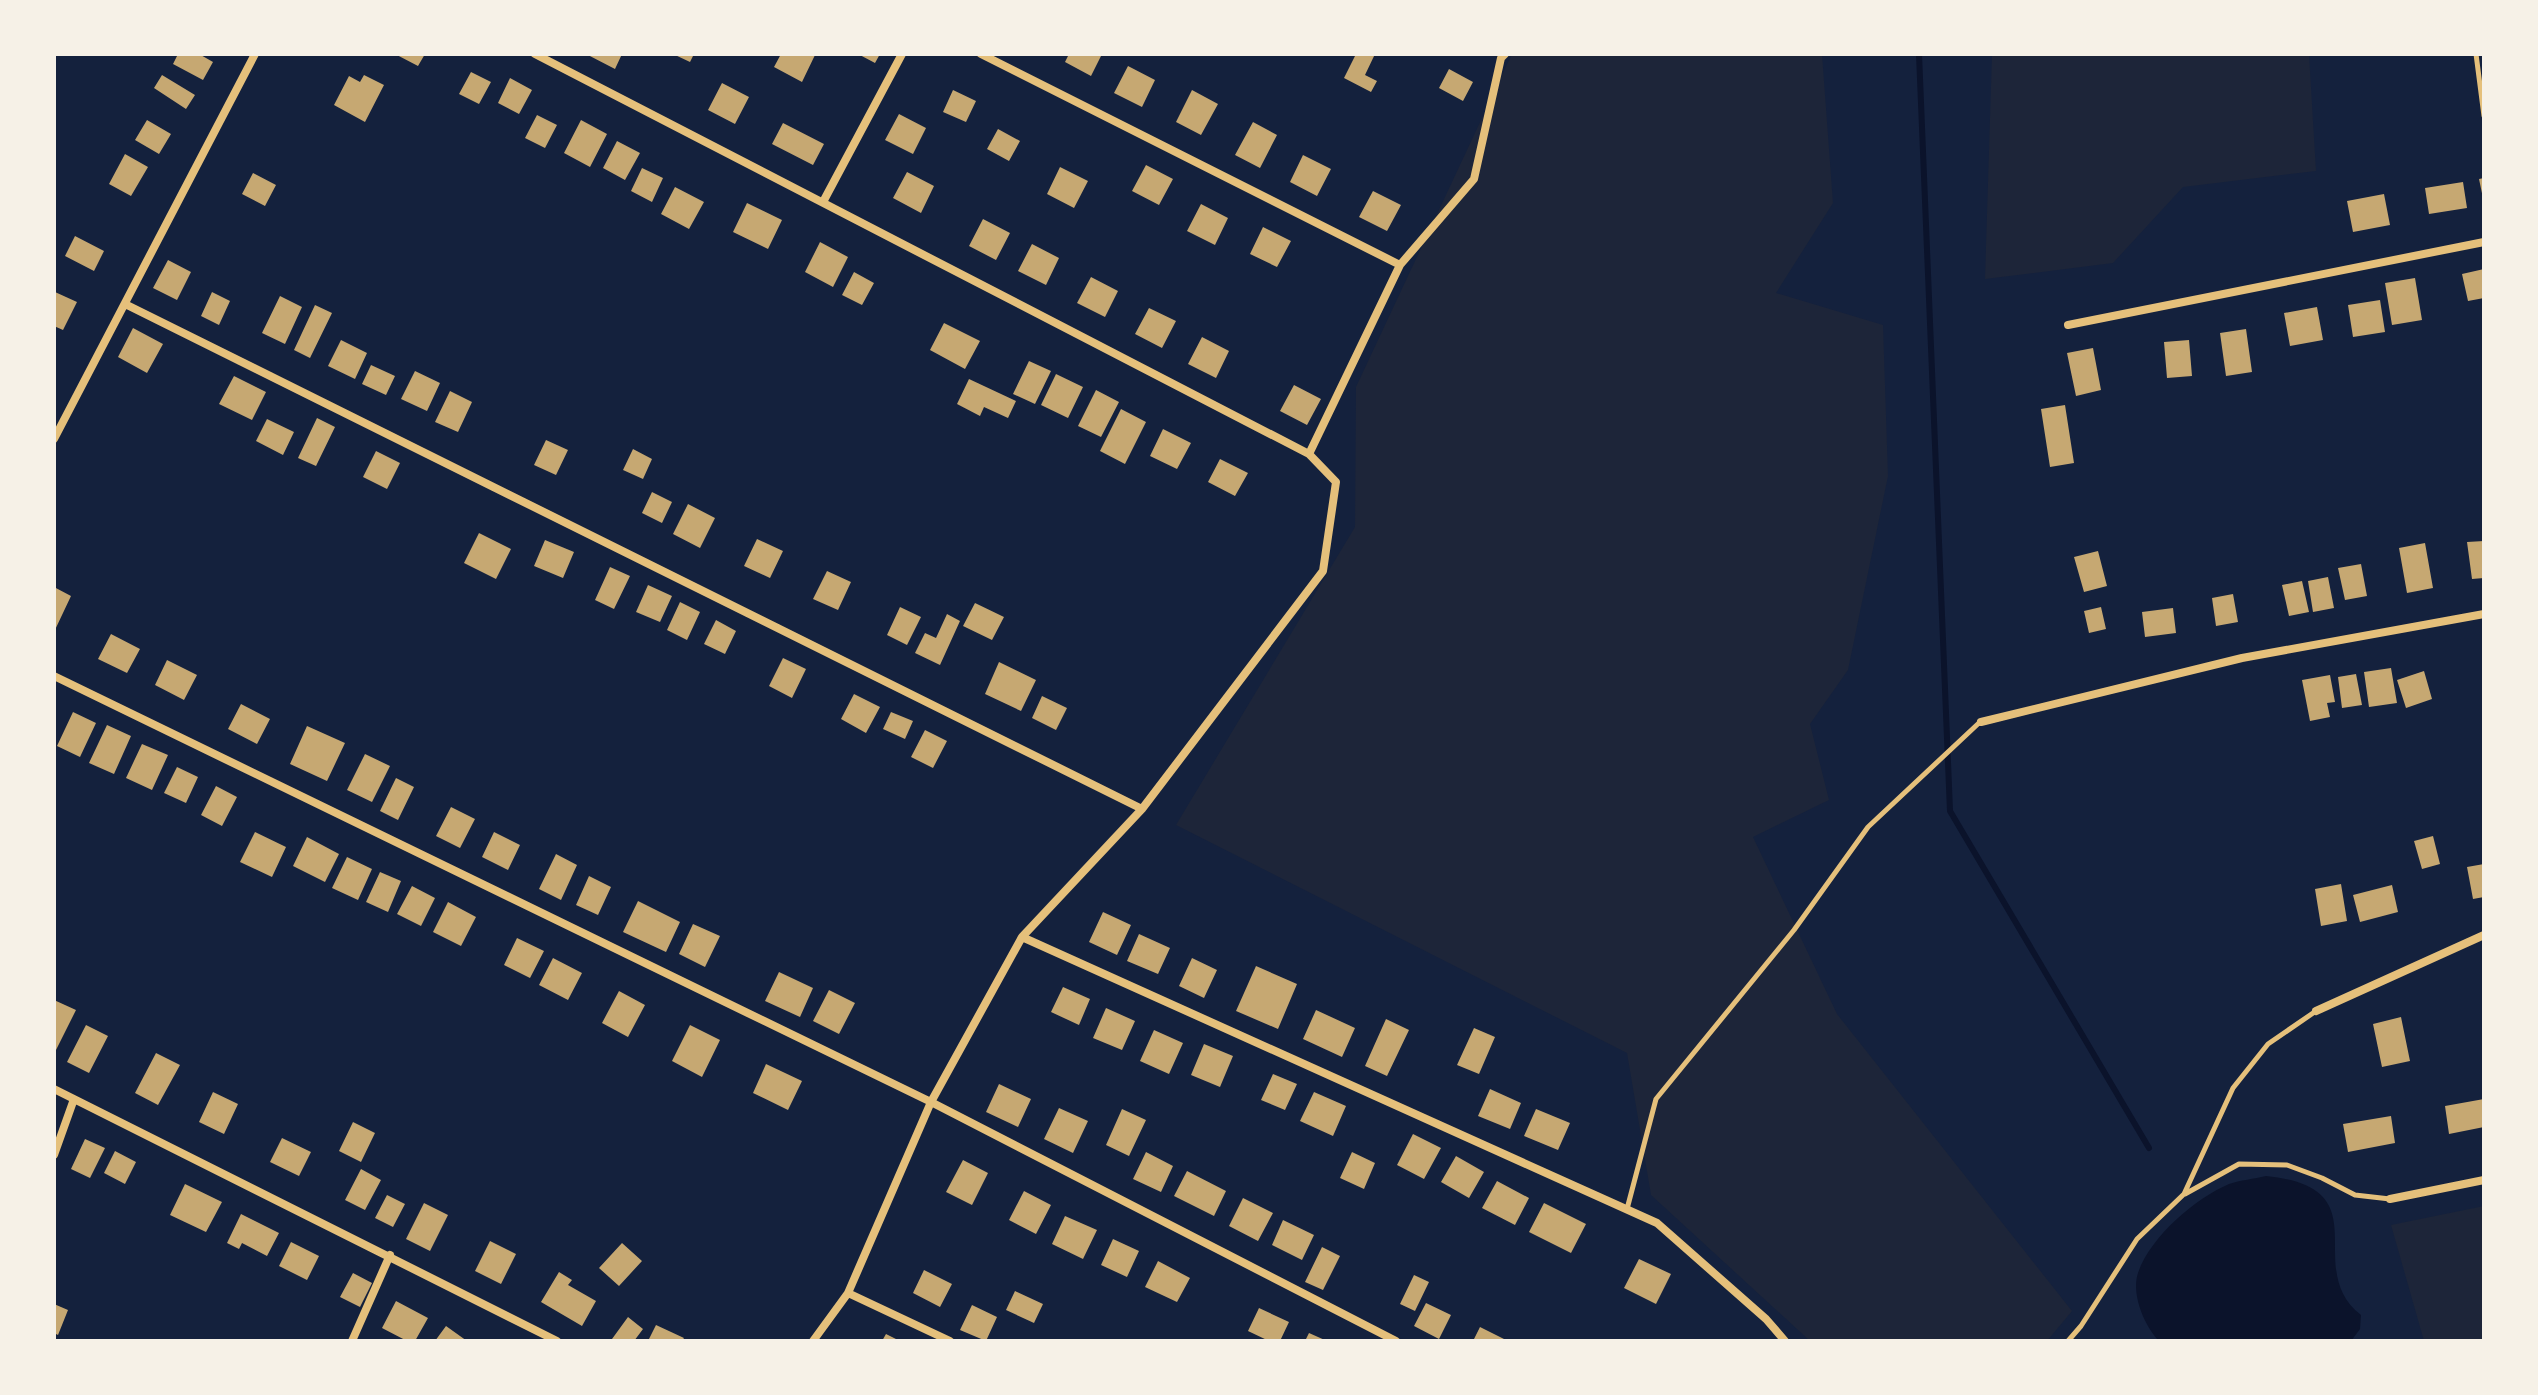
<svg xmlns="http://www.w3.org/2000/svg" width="2538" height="1395" viewBox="0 0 2538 1395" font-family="'Alegreya Sans',sans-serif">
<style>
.green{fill:#1d2539}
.water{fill:#0b132b}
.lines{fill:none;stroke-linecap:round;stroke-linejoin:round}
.stream{stroke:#0b132b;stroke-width:6}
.building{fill:#c6a872}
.service{stroke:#e5c07b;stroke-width:5}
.minor{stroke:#e5c07b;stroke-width:8}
</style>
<rect width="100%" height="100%" fill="#14213d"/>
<path class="green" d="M1512,54h310l11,149 -57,90 107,32 5,151 -40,194 -38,54 19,76 -76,37 84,177 235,297 -25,30h-237l-159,-146 -24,-142 -451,-228 179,-298 1,-140z
M1992,54h317l7,117 -133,16 -70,76 -128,16z
M2484,1206v135h-60l-33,-116z"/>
<path class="water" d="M2266,1176c118,12 34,92 95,139l-1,14 -9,12h-192c-15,-16 -28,-47 -21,-68 12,-36 58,-75 91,-89 11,-4 25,-5 37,-8z"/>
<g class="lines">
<path class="stream" d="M1919,54l31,757 199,337"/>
</g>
<path class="building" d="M178,54h21l14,8 -10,18 -30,-16z
M395,54h30l-7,12z
M586,54h36l-7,15z
M673,54h21l-4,8z
M781,54l34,1 -13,27 -28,-15z
M858,54h22l-5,9z
M1069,54h33l-11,22 -26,-14z
M1356,54h19l-10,21 12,6 -6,11 -27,-14z
M1128,66l27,14 -13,27 -28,-14z
M1449,69l24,13 -10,19 -24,-13z
M471,72l20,10 -12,22 -20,-10z
M162,75l33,20 -9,14 -32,-21z
M364,75l20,10 -19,37 -31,-17 15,-29 11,6z
M510,78l22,12 -13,24 -21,-11z
M722,83l27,14 -14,27 -27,-14z
M953,90l23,11 -10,21 -23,-10z
M1192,90l26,14 -17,31 -25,-13z
M899,114l27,14 -13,26 -28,-14z
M537,115l20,10 -12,23 -20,-10z
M147,120l24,14 -12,20 -24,-14z
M581,120l26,14 -17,33 -26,-14z
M1253,122l24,13 -17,33 -25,-13z
M783,123l41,21 -11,21 -41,-21z
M998,129l22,12 -11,20 -22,-12z
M617,141l23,12 -15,27 -22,-12z
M125,154l23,13 -17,29 -22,-12z
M1303,155l28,14 -14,27 -27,-14z
M1146,165l27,14 -14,26 -27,-14z
M1060,167l28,14 -14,27 -27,-14z
M642,168l21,10 -11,24 -21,-11z
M907,172l27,14 -13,27 -28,-15z
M253,173l23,12 -11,21 -23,-12z
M2484,178v20h-1l-4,-19z
M2463,182l4,26 -38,6 -4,-26z
M675,187l29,15 -15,27 -28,-15z
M1373,191l28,14 -14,26 -28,-14z
M2384,194l6,31 -37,7 -6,-31z
M747,203l35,17 -14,29 -35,-17z
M1201,204l27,14 -13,27 -28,-14z
M983,219l27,14 -14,27 -27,-14z
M1263,227l28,14 -14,26 -27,-13z
M75,236l29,15 -10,20 -29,-15z
M820,242l28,15 -15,30 -28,-15z
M1032,244l27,14 -13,27 -28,-14z
M168,260l23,12 -14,28 -24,-12z
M2484,269v29l-16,3 -6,-27z
M854,272l20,11 -12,22 -20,-10z
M1091,277l27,14 -13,26 -28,-14z
M2415,278l7,42 -30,5 -7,-42z
M55,292l22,10 -14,28 -9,-4z
M212,292l18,9 -11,24 -18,-9z
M280,296l22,11 -17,37 -23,-11z
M2380,300l5,32 -32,5 -5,-32z
M315,305l17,8 -22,45 -16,-8z
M2317,307l6,33 -33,6 -6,-33z
M1149,308l27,13 -14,27 -27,-14z
M944,323l36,18 -15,28 -35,-19z
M133,328l30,16 -16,29 -29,-16z
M2246,329l6,43 -26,4 -6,-43z
M1202,337l27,14 -13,27 -28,-14z
M341,340l26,13 -12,26 -27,-13z
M2189,340l3,36 -25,2 -3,-36z
M2093,348l8,42 -25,6 -9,-43z
M1029,361l22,10 -16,33 -22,-10z
M371,365l24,11 -9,19 -24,-11z
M415,371l25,12 -13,28 -26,-12z
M1056,374l27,13 -15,31 -27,-13z
M234,376l32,16 -14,28 -33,-16z
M969,379l47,22 -8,17 -24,-11 -4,9 -23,-12z
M1294,385l27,14 -14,26 -27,-14z
M1096,390l23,12 -18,35 -23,-11z
M450,391l22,11 -14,30 -23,-10z
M2065,405l9,58 -24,4 -9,-58z
M1121,409l25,13 -21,42 -25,-13z
M317,418l18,9 -19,39 -18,-8z
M267,419l27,13 -11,23 -27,-14z
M1163,429l28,14 -14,26 -27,-13z
M546,440l22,10 -12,25 -22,-10z
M633,449l19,10 -9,20 -20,-9z
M376,451l24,12 -13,26 -24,-12z
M1220,459l28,14 -13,23 -27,-14z
M652,492l20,10 -10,21 -20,-10z
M688,504l27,14 -15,30 -27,-14z
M479,533l32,16 -15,30 -32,-16z
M757,539l26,12 -13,27 -26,-12z
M545,540l29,12 -11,26 -29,-12z
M2484,541v37l-12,1 -5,-37z
M2425,543l8,45 -26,5 -8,-45z
M2098,551l9,35 -23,6 -10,-35z
M2361,564l6,32 -22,4 -7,-32z
M610,567l20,9 -16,33 -19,-9z
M827,571l24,11 -13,28 -25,-11z
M2328,577l6,31 -21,4 -5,-31z
M2302,581l7,31 -20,4 -7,-31z
M648,585l24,11 -12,26 -24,-10z
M54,587l17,9 -17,36z
M2233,594l5,28 -22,4 -4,-28z
M680,602l20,10 -13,28 -20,-10z
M975,603l29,14 -12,23 -29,-14z
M900,607l21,10 -14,28 -20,-10z
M2101,607l5,22 -17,4 -5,-22z
M2173,608l3,25 -31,4 -3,-25z
M947,614l13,7 -20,44 -25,-12 10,-20 11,5z
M716,620l20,11 -11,23 -21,-10z
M111,634l29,15 -13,24 -29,-14z
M783,658l23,11 -14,29 -23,-12z
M167,660l30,15 -13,25 -29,-15z
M999,662l37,18 -15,31 -36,-17z
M2391,668l6,35 -28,4 -5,-35z
M2424,671l8,28 -26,9 -9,-28z
M2356,674l6,31 -20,3 -4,-31z
M2330,675l5,27 -8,1 3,14 -20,4 -8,-41z
M854,694l26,13 -14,26 -25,-14z
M1042,696l25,12 -11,22 -24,-12z
M241,704l29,15 -13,25 -29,-15z
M73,712l23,11 -16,34 -23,-11z
M891,712l22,9 -8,18 -22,-10z
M107,725l24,11 -17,38 -25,-11z
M307,726l38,17 -18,38 -37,-17z
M925,730l22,11 -14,27 -22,-11z
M142,744l26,11 -16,35 -26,-12z
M365,754l25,12 -18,36 -25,-12z
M177,767l21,10 -12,26 -22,-10z
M396,778l18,9 -16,33 -18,-9z
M216,786l21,11 -15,29 -21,-11z
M451,807l24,12 -15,29 -24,-12z
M255,832l31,15 -14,30 -32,-15z
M494,832l26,13 -12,25 -26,-13z
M2433,836l7,28 -18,5 -8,-28z
M307,837l32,17 -14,28 -32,-16z
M556,854l21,11 -16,35 -22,-11z
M347,857l25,12 -14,31 -26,-12z
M2484,864v33l-11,2 -6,-32z
M380,872l21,9 -13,31 -22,-10z
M589,876l22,11 -13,28 -22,-10z
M2341,884l6,37 -26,5 -6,-37z
M2392,885l6,27 -38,10 -7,-27z
M412,886l23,12 -14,28 -24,-12z
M638,901l42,21 -14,30 -43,-20z
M448,902l28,15 -15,29 -28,-14z
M1103,912l28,13 -14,30 -28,-13z
M693,924l27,12 -15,31 -26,-13z
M1139,934l31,14 -12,26 -31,-13z
M517,938l27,13 -14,27 -26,-13z
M553,958l29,15 -14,27 -29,-15z
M1192,958l25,12 -13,28 -25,-12z
M1256,966l41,18 -19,45 -42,-18z
M779,972l34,16 -13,29 -35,-16z
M1063,987l27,12 -11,26 -28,-13z
M829,990l26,13 -16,31 -26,-13z
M619,991l26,14 -17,32 -26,-14z
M54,1000l22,10 -22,44z
M1106,1008l29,13 -13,29 -29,-12z
M1316,1010l39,18 -13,29 -39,-18z
M2401,1017l9,44 -28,6 -9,-43z
M1386,1019l23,11 -22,46 -22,-10z
M86,1025l22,11 -19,37 -22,-11z
M690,1025l30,15 -18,37 -30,-16z
M1474,1028l21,9 -16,37 -22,-9z
M1154,1030l29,13 -14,31 -29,-13z
M1204,1044l29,12 -13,31 -29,-12z
M156,1053l24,12 -22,40 -23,-12z
M766,1064l36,17 -14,29 -35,-17z
M1273,1074l24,10 -12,26 -24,-10z
M999,1084l32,15 -13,28 -32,-15z
M1490,1089l31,14 -11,26 -32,-13z
M213,1092l25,12 -14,30 -25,-12z
M1314,1092l32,14 -13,30 -33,-15z
M2484,1099v28l-35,7 -4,-28z
M1059,1108l29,13 -15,32 -29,-14z
M1122,1109l24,11 -17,36 -23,-11z
M1536,1109l34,14 -12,27 -34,-14z
M2391,1116l4,27 -47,9 -5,-28z
M353,1122l22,11 -14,29 -22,-11z
M1413,1134l28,14 -17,31 -27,-14z
M282,1138l29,14 -12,24 -29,-14z
M85,1139l20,9 -15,30 -19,-9z
M115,1151l21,11 -11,22 -21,-11z
M1146,1152l27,14 -12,26 -28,-13z
M1352,1152l23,11 -11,26 -24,-11z
M1456,1156l28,16 -15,26 -28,-16z
M963,1160l25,13 -16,32 -26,-13z
M361,1169l20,11 -16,30 -20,-10z
M1187,1171l39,20 -12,25 -40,-20z
M1497,1181l32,17 -14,27 -33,-17z
M185,1184l37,18 -16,30 -36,-17z
M1024,1191l27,14 -15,29 -27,-14z
M387,1195l18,9 -12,23 -18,-9z
M1243,1198l30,15 -15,28 -29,-15z
M424,1203l24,12 -18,36 -24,-12z
M1544,1203l42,21 -15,29 -42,-21z
M241,1214l38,19 -12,23 -25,-13 -3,6 -12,-6z
M1065,1216l32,14 -14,29 -31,-15z
M1283,1220l31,15 -12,25 -30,-15z
M1113,1239l26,12 -12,26 -26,-12z
M490,1241l26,13 -15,30 -26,-13z
M291,1242l28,14 -12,24 -28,-14z
M622,1243l20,18 -23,25 -20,-18z
M1322,1247l18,9 -17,34 -18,-8z
M1639,1259l32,15 -15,30 -32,-16z
M1158,1261l32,17 -13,24 -32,-15z
M924,1270l28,14 -12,23 -27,-14z
M559,1272l13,8 -4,5 28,16 -14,25 -41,-24z
M353,1273l19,10 -12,24 -20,-10z
M1414,1275l15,7 -14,29 -15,-7z
M1015,1291l28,13 -9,19 -28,-13z
M396,1301l32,17 -13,23h-8l-25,-13z
M1426,1303l25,12 -12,24 -25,-13z
M54,1304l14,6 -10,25 -4,-2z
M972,1305l25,12 -11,24 -26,-11z
M1259,1308l30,14 -9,19h-11l-21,-10z
M628,1317l15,12 -9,12h-20l-2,-2z
M656,1325l28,13 -2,3h-34z
M446,1326l21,15h-32z
M1480,1327l28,14h-35z
M1309,1333l18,8h-22z
M886,1334l14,7h-18z"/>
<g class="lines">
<path class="service" d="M2476,54l8,62
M2185,1194l54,-30 48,1 35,13 33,17 35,4
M1627,1209l29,-110 138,-169 74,-103 112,-105
M2068,1341l13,-15 56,-87 47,-45 49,-106 35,-44 48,-33"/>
<path class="minor" d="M535,54l774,400
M981,54l419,211
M823,202l79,-148
M125,304l1017,505
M2068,325l416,-83
M54,439l201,-385
M54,676l877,426 465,239
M1981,722l261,-64 242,-44
M1022,937l635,286 109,96 19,22
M2316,1011l168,-76
M54,1089l503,252
M54,1155l20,-56
M2390,1199l94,-19
M848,1293l102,48
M352,1341l38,-86
M813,1341l35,-48 83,-191 91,-165 120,-128 181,-238 13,-89 -27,-28 91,-189 74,-86 27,-121 4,-4"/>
</g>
<rect width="2538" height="1395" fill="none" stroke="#f6f1e7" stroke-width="112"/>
</svg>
